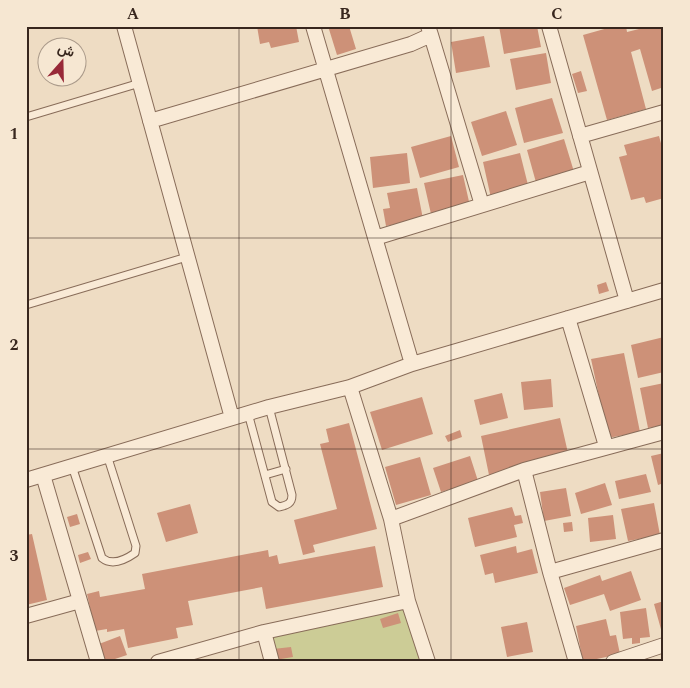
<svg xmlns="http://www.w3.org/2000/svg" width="690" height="688" viewBox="0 0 690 688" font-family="Spectral,Vazirmatn,serif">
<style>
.green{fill:#cccc96}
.building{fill:#cd9178}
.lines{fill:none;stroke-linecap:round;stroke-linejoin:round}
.lane-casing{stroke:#886c59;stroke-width:9}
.street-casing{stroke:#886c59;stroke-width:16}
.lane{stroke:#f9ead6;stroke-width:7}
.street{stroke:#f9ead6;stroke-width:14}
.grid{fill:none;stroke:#38271e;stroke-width:1;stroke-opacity:0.55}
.neatline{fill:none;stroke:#38271e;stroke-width:2}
.grid-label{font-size:16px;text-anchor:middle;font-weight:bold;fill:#38271e}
</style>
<rect width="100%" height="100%" fill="#eedcc3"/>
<path class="green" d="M408,601l20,61h-154l-8,-31z"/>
<path class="building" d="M257,26h39l3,16 -28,6 -2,-6 -9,2z
M328,26h21l7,23 -19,6z
M499,26h38l4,21 -37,7z
M615,26h11l1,6 24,-6h13v61l-12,4 -12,-42 -9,3 15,57 -39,11 -24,-85z
M484,36l6,31 -34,6 -5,-31z
M546,53l5,30 -35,7 -6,-31z
M581,71l6,20 -9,2 -6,-19z
M552,98l11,35 -39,10 -9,-35z
M506,111l11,34 -35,11 -11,-34z
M451,136l8,31 -39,11 -9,-31z
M659,136l5,18v44l-18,5 -2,-6 -13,3 -12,-43 8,-2 -3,-10z
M564,139l11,36 -38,11 -10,-36z
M407,153l3,30 -37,5 -3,-31z
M520,153l9,36 -38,9 -8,-36z
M463,175l7,31 -39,8 -7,-31z
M417,188l6,31 -37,7 -3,-17 7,-1 -3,-15z
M606,282l3,9 -10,3 -2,-9z
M664,337v35l-26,6 -7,-33z
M624,353l16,79 -32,6 -17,-79z
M551,379l2,28 -29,3 -3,-28z
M664,383v42l-16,3 -8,-40z
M502,393l6,25 -28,7 -6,-25z
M422,397l11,37 -51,16 -12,-38z
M560,418l8,35 -27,10 -52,12 -8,-39z
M349,423l28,106 -64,16 2,7 -12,3 -9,-35 43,-11 -17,-65 9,-2 -3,-13z
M460,430l2,7 -14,5 -3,-6z
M664,453v30l-6,2 -7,-29z
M470,456l8,25 -37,11 -8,-24z
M420,457l11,38 -35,10 -11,-38z
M646,474l5,18 -32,7 -4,-18z
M605,483l7,22 -31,9 -6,-21z
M566,488l5,28 -27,5 -4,-29z
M654,503l6,32 -32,6 -7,-32z
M190,504l8,29 -32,9 -9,-29z
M512,507l3,9 6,-1 2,8 -9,2 3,12 -42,10 -7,-29z
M77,514l3,10 -10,3 -3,-10z
M613,515l3,24 -26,3 -2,-24z
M572,522l1,9 -9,1 -1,-9z
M32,534l15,66 -21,5v-70z
M375,546l8,41 -117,22 -4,-22 -74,14 5,24 -17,3 2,10 -50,10 -4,-19 -17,3v-3l-12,2 -8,-37 12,-3 1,6 45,-8 -3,-15 126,-24 1,7 8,-2 2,9z
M516,546l1,7 15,-4 6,24 -43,10 -2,-10 -8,2 -5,-20z
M88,552l3,7 -11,4 -2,-8z
M631,571l10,29 -31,11 -6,-17 -34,11 -6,-17 36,-13 2,6z
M664,601v31l-2,1 -8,-29z
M646,608l4,29 -10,1v5l-8,1v-6l-9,1 -3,-27z
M398,613l3,10 -18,5 -3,-9z
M606,619l4,17 6,-1 4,19 -37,8 -7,-36z
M527,622l6,30 -26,5 -6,-30z
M120,636l7,19 -21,7 -7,-18z
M291,647l2,10 -18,3 -2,-11z"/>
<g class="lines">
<g class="lane-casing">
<path id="lane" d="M26,117l114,-34
M26,305l161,-48
M248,413l24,89 7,5c8,-2 13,-3 13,-12l-23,-88
M72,466l30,92c10,8 23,2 33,-5l1,-7 -29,-91
M265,475l21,-6"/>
</g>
<g class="street-casing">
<path id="street" d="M124,26l108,392
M313,26l99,338
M549,26l78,275
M431,35l51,170
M150,121l261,-77 20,-9 -3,-9
M580,136l84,-24
M375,238l215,-66
M568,318l38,128
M350,387l41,132 17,82 20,61
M524,470l26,102 26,90
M43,475l55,187
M26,480l243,-73 81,-20 62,-23 252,-74
M391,519l133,-49 140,-38
M550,572l114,-32
M26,616l54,-15
M264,632l8,30
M158,662l106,-30 144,-31
M613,662l51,-17"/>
</g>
<use href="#lane" class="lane"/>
<use href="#street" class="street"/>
</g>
<path class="grid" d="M239,26v636M451,26v636M26,238h638M26,449h638"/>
<rect width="690" height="688" fill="none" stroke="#f6e7d2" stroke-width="55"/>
<g transform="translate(62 62) rotate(20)"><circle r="24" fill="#f6e7d2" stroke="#aa9a8a"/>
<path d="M0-4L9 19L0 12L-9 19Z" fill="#982938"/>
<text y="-8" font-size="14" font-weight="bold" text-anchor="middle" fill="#38271e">ش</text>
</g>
<rect x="28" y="28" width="634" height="632" class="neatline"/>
<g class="grid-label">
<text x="133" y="19">A</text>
<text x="345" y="19">B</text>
<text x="557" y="19">C</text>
<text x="14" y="139">1</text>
<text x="14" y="350">2</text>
<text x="14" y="561">3</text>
</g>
</svg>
